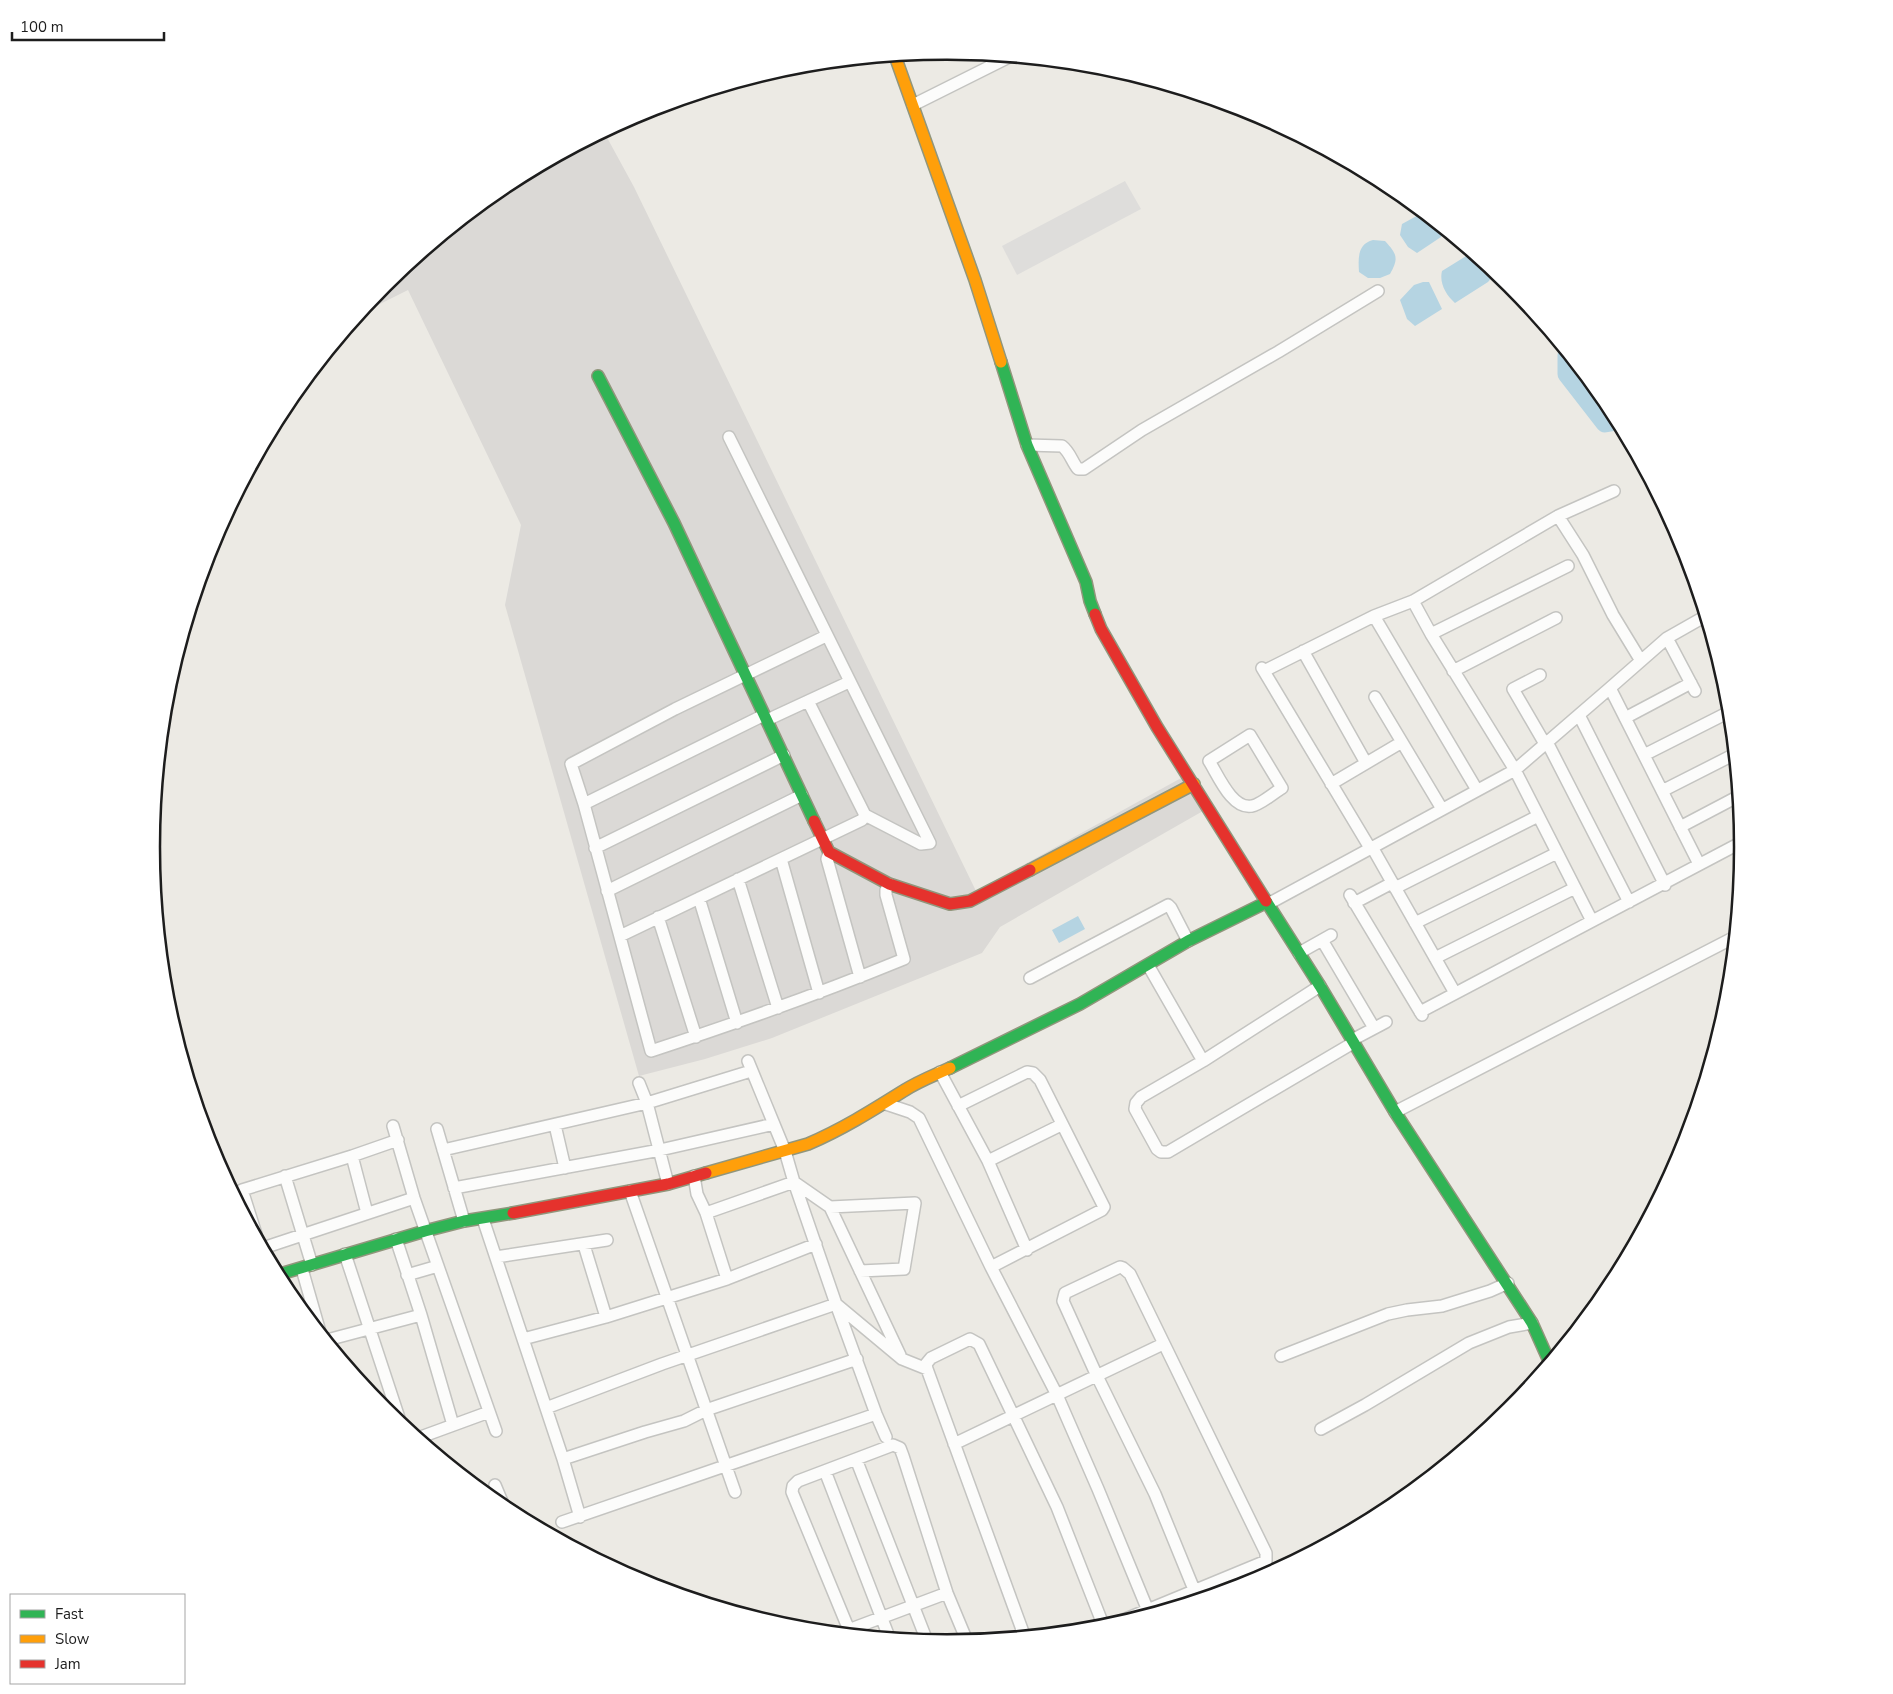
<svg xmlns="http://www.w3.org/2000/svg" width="1893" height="1694" viewBox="0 0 1893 1694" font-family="'Nunito Sans',sans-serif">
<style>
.residential{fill:#dbd9d6}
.parking{fill:#dedddb}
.water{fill:#b5d4e2}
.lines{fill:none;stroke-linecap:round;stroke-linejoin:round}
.river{stroke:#b5d4e2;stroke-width:19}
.street-casing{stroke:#c4c4c1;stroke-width:14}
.fast-casing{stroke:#91967c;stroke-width:14}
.slow-casing{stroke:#91967c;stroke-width:14}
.jam-casing{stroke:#91967c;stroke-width:14}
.street{stroke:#fcfcfb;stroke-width:11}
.fast{stroke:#30b455;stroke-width:11}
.slow{stroke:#ff9f0a;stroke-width:11}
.jam{stroke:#e5322d;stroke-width:11}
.rim{fill:none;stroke:#1d1d1d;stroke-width:2.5}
</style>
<rect width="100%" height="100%" fill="#eceae4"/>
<path class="residential" d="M604,132l30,55 342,704 207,-114 20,34 -203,116 -18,26 -210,85 -67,21 -66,17 -134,-471 16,-80 -113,-235 -48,24 24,-30 121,-99z"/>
<path class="parking" d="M1125,181l16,28 -124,66 -15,-29z"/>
<path class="water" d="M1422,213l22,18 -3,6 -24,16 -9,-6 -8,-12 2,-11z
M1373,240l12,1c12,13 14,17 5,33l-10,4h-12l-9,-6c-1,-15 -1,-28 14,-32z
M1471,253l20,16 2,7 -5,6 -33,21c-9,-8 -16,-20 -13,-32z
M1423,282h6l13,27 -27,17 -8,-7 -7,-19 14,-15z
M1078,916l7,13 -26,14 -7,-13z"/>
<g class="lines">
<path class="river" d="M1567,355v19l38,49 12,-2"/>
<g class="street-casing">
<path id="street" d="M913,105l96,-48
M729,437l201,406 -9,1 -56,-29 -57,-114
M1027,445l35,1c8,6 10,16 16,23h6l58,-39 136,-78 100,-61
M1558,516l25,39 30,60 28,46
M1413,601l18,33 84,136 77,151
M1374,616l103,174
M1431,634l137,-68
M826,636l-151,73 -104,55 13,40 67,247c86,-28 170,-58 253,-92l-18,-64v-5l3,-6
M1667,638l28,53
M1303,651l63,112
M1262,668l108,180
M1264,671l110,-55 39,-15 145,-85 56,-25
M1453,671l103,-53
M1540,675l-27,14 32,55
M1610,688l89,176
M1375,697l67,112
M1579,715l86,170
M1625,718l66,-35
M767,720l82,-38
M1250,735l32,53c-7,4 -22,17 -30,18 -20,4 -34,-31 -43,-45z
M1547,742l82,160
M1644,755l85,-43
M1331,784l71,-42
M1662,791l71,-36
M584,804l180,-89
M1680,827l57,-30
M1372,847l83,146
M595,848l189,-93
M829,852l-2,7 33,118
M781,859l38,134
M738,879l40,129
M1395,888l143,-72
M607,891l195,-96
M1350,895l72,120
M699,898l38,125
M1354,903l38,-20
M1268,904l247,-134 95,-82 57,-50 37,-21
M658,917l38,120
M1415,923l142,-70
M620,936l242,-116 3,-5
M1322,940l52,88
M1299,953l32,-18
M1435,958l140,-70
M1148,965l55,96
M1030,978l138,-73 3,3 17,33
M1320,986l-117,75 -62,36 -5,6 -1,6 22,40 4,3h7l185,-109
M1420,1012l322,-170
M1352,1040l34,-18
M748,1061l37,90 9,31 42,122 40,110 10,23
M940,1072l48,89 39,89
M639,1083l8,20 21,81
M886,1104l24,8 9,6 72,149 66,128 41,94 51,124
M958,1106l69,-34 6,1 7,7 64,127 -2,3 -111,57
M1395,1112l338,-174
M555,1125l10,43
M393,1126l21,72 82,233
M437,1129l27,92
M443,1150l204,-47 104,-32
M352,1156l15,57
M988,1161l73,-36
M285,1176l27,89
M694,1176l3,18 9,19 21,66
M454,1188l206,-38 114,-26
M630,1191l105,301
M830,1207l85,-4 -11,66 -44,2
M706,1213l88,-31 36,25 70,148
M483,1219l80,240 17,58
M256,1234l-14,-44 110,-34 46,-16
M396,1239l25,76 32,110
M584,1245l22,72
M263,1248l151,-50
M345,1254l56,170
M496,1257l111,-17
M302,1269l18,63
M407,1275l31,-9
M523,1339l83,-22 121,-38 89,-35
M327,1340l94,-25
M1281,1356l107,-42 19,-4 35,-4 48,-15 18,-8
M546,1408l116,-44 174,-60 66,55 25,10
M1321,1429l44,-24 104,-62 40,-16 23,-4
M418,1438l71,-26
M954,1444l209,-100
M563,1459l82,-27 39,-11 22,-11 151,-51
M856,1459l71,182
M825,1471l64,166
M495,1485l10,24
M1382,1512l14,-9
M562,1522l314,-108
M1111,1625l155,-64v-8l-136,-279 -7,-6 -3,-1 -55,26 -2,8 34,75 58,118 40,98
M849,1630l-57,-138 1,-6 5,-5 95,-36 7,3 3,8 44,137 20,48
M843,1632l104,-39
M1024,1635l-97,-266 -1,-5 5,-6 39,-19 9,5 78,163 47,120"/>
</g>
<g class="fast-casing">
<path id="fast" d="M1001,362l26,83 59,137 4,19 5,13
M598,376l76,147 140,298
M1266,901l54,85 75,126 137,211 17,38
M950,1068l130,-64 108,-63 79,-39
M277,1275l148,-44 39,-10 49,-8"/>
</g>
<g class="slow-casing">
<path id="slow" d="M895,56l80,224 26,82
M1030,870l164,-86
M706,1173l102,-29c35,-15 65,-34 97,-54 14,-9 30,-15 45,-22"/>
</g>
<g class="jam-casing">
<path id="jam" d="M1095,614l6,15 56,98 109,174
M814,821l15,31 60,32 61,20 20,-3 60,-31
M513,1213l155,-29 38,-11"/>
</g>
<use href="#street" class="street"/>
<use href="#fast" class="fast"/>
<use href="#slow" class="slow"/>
<use href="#jam" class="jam"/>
</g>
<path d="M0 0H1893V1694H0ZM160 847a787 787 0 1 1 1574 0a787 787 0 1 1-1574 0Z" fill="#fff" fill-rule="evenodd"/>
<path class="rim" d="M160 847a787 787 0 1 1 1574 0a787 787 0 1 1-1574 0Z"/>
<rect x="10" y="1594" width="175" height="90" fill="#ffffff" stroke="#a5a5a5"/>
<rect x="20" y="1610" width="25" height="8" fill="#30b455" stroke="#a5a5a5"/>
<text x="55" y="1619" font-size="15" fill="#1d1d1d">Fast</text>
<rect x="20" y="1635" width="25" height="8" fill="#ff9f0a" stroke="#a5a5a5"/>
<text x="55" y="1644" font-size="15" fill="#1d1d1d">Slow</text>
<rect x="20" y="1660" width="25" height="8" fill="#e5322d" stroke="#a5a5a5"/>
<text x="55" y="1669" font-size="15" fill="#1d1d1d">Jam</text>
<path d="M12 32v8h152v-8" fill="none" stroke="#1d1d1d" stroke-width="2.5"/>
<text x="20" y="32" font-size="15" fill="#1d1d1d" stroke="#ffffff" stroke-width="4" paint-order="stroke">100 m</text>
</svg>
